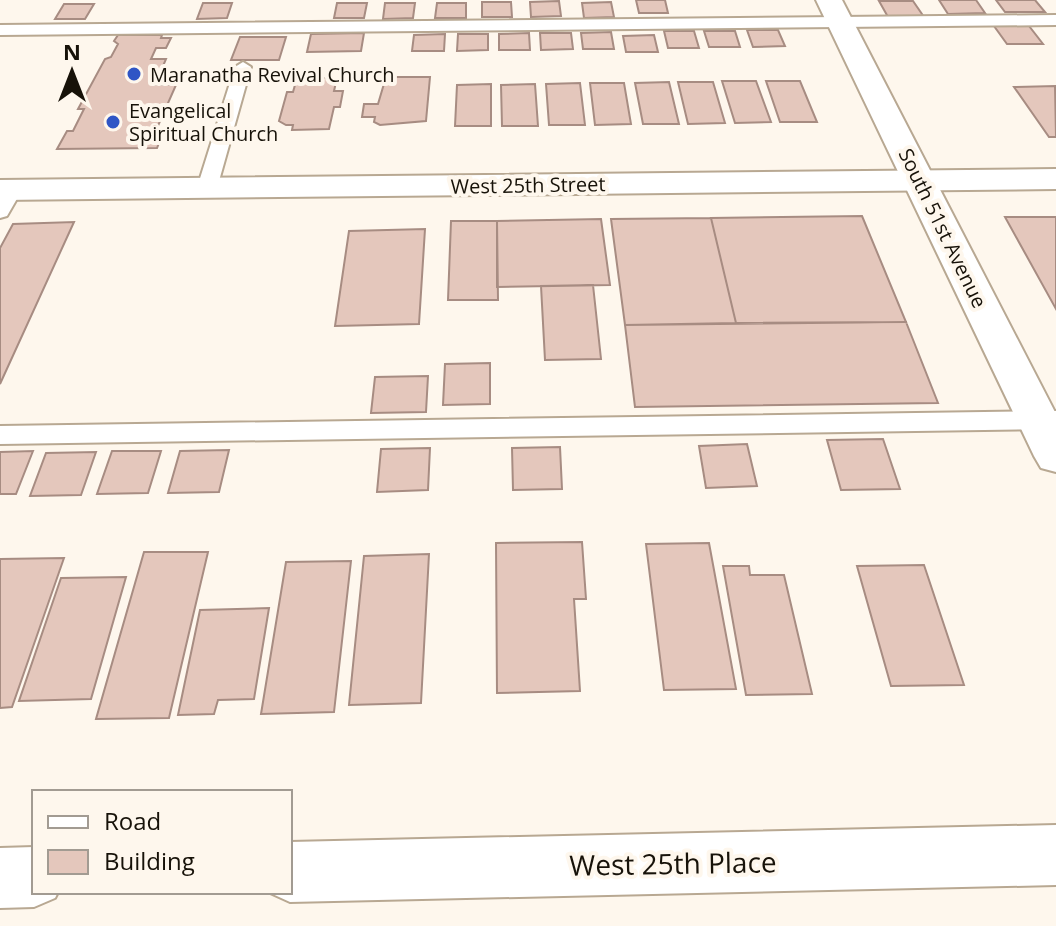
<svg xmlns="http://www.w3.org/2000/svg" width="1056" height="926" viewBox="0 0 1056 926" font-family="'Open Sans',sans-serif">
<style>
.building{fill:#e4c7bc;stroke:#a78c82;stroke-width:2}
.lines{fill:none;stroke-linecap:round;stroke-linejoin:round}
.service-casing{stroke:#b8a892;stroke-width:4}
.minor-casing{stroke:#b8a892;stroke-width:4}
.tertiary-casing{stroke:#b8a892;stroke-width:4}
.service{fill:#fff;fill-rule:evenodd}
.minor{fill:#fff;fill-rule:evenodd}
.tertiary{fill:#fff;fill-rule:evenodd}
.poi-dot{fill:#2f55c5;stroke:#fef7ed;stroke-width:3}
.labels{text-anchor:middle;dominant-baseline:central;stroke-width:8;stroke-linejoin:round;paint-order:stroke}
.far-poi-label{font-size:20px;fill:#171209;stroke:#fef7ed;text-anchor:start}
.far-street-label{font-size:20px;fill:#171209;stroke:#fef7ed}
.near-street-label{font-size:28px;fill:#171209;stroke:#fef7ed}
</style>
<rect width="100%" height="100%" fill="#fef7ed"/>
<path class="building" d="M636,0h29l3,13h-29z
M939,0h37l9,13 -37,1z
M996,0h39l10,12h-40z
M559,1l2,15 -30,1 -1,-15z
M879,1h34l11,16h-36z
M482,2h29l1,15h-30z
M611,2l3,15 -30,1 -2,-15z
M203,3h29l-5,15 -30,1z
M337,3h30l-3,15h-30z
M385,3h30l-2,15 -30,1z
M437,3h29v15h-31z
M64,4h30l-9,15h-30z
M994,26h35l14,18h-36z
M747,30h31l7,16 -32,1z
M664,31h30l5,17h-31z
M704,31h31l5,16h-31z
M611,32l3,17h-31l-2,-16z
M364,33l-3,18 -54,1 4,-18z
M529,33l1,17h-31v-16z
M540,33h31l2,16 -32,1z
M445,34l-1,17h-32l2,-16z
M458,34h30v16l-31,1z
M118,35h44l-1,3h10l-5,10h-10l-5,11h15l-11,26h21l-19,43h8l-8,20 -100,1 10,-18h6l11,-22h-6l27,-50 6,-2 7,-13 -4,-3z
M654,35l4,17h-32l-3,-16z
M240,37h46l-7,23h-48z
M386,77h44l-4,44 -46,4 -6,-3 1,-5h-13l2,-13h14z
M297,78h40l-3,13h9l-3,16h-6l-5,22 -37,1 1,-5h-7l-7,-4 8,-29h6z
M722,81h34l15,41 -36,1z
M766,81h34l17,41h-37z
M669,82l10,42h-36l-8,-41z
M678,82h35l12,41 -37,1z
M580,83l5,42h-36l-3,-41z
M590,83h34l7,41 -36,1z
M491,84v42h-36l2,-41z
M535,84l3,42h-36l-1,-41z
M1055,86l1,51h-7l-35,-50z
M862,216l44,106 -170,1 -25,-105z
M1005,217h51v92z
M711,218l25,105 -111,2 -14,-106z
M601,219l9,66 -113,2v-66z
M451,221h46l1,79h-50z
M74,222l-74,162v-136l13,-24z
M425,229l-6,95 -84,2 14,-95z
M593,285l8,74 -56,1 -4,-74z
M906,322l32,81 -303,4 -10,-82z
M490,363v41l-47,1 2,-41z
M428,376l-2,36 -55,1 4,-36z
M883,439l17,50 -59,1 -14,-50z
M747,444l10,42 -51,2 -7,-42z
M560,447l2,42 -49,1 -1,-42z
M430,448l-2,42 -51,2 4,-43z
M229,450l-10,42 -51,1 12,-42z
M33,451l-17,43h-16v-42z
M112,451h49l-13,42 -51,1z
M96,452l-15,43 -51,1 16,-43z
M582,542l4,57h-12l6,92 -83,2 -1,-150z
M709,543l27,146 -72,1 -18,-146z
M144,552h64l-39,166 -73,1z
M429,554l-8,149 -72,2 15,-149z
M64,558l-52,149 -12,1v-149z
M351,561l-17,151 -73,2 25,-152z
M924,565l40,120 -73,1 -34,-120z
M723,566h26l1,9h34l28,119 -66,1z
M126,577l-35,122 -72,2 42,-123z
M269,608l-15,91 -36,1 -4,14 -36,1 22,-105z"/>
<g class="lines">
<g class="service-casing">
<path id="service" d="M1056,15v10l-1056,10v-10z
M243,62l8,5 -34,121 -3,4h-14l-3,-4 38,-121z
M12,184l10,6 -15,26 -7,2v-24l5,-8z
M1056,411v18l-1056,15v-18z"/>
</g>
<g class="minor-casing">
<path id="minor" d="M816,0h26l214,414v58l-15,-4 -7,-12z
M1056,825v60l-766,17 -22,-10h22v-50z
M34,847v45h24l-3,6 -21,9 -34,1v-60z"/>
</g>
<g class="tertiary-casing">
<path id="tertiary" d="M1056,169v20l-1056,11v-20z"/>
</g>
<use href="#service" class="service"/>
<use href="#minor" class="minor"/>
<use href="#tertiary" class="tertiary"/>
</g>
<g class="poi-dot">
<circle cx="134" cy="74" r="8"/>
<circle cx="113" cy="122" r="8"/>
</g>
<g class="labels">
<g class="far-poi-label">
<text x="150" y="74">Maranatha Revival Church</text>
<text x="129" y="110">Evangelical<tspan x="129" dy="23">Spiritual Church</tspan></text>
</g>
<g class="far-street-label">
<text transform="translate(528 185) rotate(-1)">West 25th Street</text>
<text transform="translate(943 228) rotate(64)">South 51st Avenue</text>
</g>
<g class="near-street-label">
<text transform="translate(673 863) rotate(-1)">West 25th Place</text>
</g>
</g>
<rect x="32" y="790" width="260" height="104" fill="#fef7ed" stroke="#a29b92" stroke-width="2"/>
<rect x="48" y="816" width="40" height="12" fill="#ffffff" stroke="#a29b92" stroke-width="2"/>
<text x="104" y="830" font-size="24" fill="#171209">Road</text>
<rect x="48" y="850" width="40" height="24" fill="#e4c7bc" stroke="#a29b92" stroke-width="2"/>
<text x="104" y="870" font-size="24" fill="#171209">Building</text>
<g transform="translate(72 72)" stroke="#fef7ed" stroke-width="6" paint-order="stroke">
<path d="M0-6L14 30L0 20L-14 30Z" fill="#171209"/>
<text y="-12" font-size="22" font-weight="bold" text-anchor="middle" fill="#171209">N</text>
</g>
</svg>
